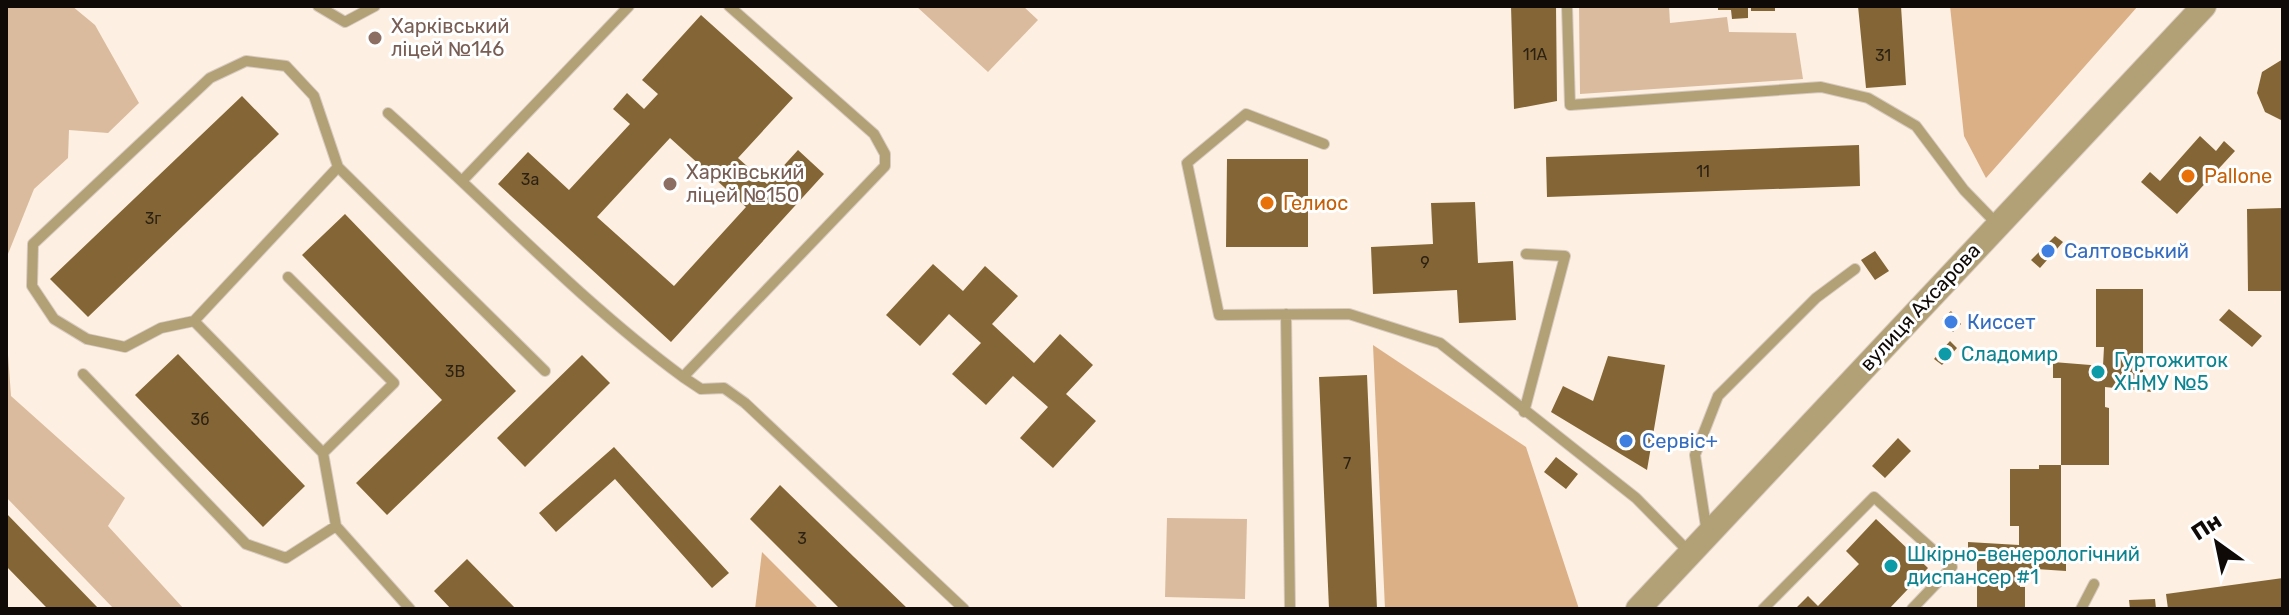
<svg xmlns="http://www.w3.org/2000/svg" width="2289" height="615" viewBox="0 0 2289 615" font-family="Rubik,sans-serif">
<style>
.green{fill:#dabb9e}
.forest{fill:#dbb086}
.building{fill:#846636;fill-rule:evenodd}
.lines{fill:none;stroke-linecap:round;stroke-linejoin:round}
.service-casing{stroke:#d7cabf;stroke-width:12}
.tertiary-casing{stroke:#d7cabf;stroke-width:26}
.service{stroke:#b2a076;stroke-width:10}
.tertiary{stroke:#b2a076;stroke-width:24}
.education-dot{fill:#8d6e63;stroke:#fff;stroke-width:3}
.food-dot{fill:#e8710a;stroke:#fff;stroke-width:3}
.shop-dot{fill:#3f7fe0;stroke:#fff;stroke-width:3}
.culture-dot{fill:#0f9aa8;stroke:#fff;stroke-width:3}
.labels{text-anchor:middle;dominant-baseline:central;stroke-width:6;stroke-linejoin:round;paint-order:stroke}
.number-label{font-size:16px;fill:#2c2113}
.education-label{font-size:20px;fill:#785e54;stroke:#fff;text-anchor:start}
.food-label{font-size:20px;fill:#c56008;stroke:#fff;text-anchor:start}
.shop-label{font-size:20px;fill:#366cbe;stroke:#fff;text-anchor:start}
.street-label{font-size:20px;fill:#0f0a07;stroke:#fff}
.culture-label{font-size:20px;fill:#0d838f;stroke:#fff;text-anchor:start}
</style>
<rect width="100%" height="100%" fill="#fdefe2"/>
<path class="green" d="M6,6h66l23,19 44,78 -31,30 -39,-3 -1,28 -34,31 -28,70z
M916,6h107l15,14 -50,52z
M1579,6h90l1,17 57,-6 2,15 67,1 7,46 -223,15z
M6,327l5,69 114,102 -17,28 76,83h-70l-108,-112z
M1167,518l80,1 -2,80 -80,-2z"/>
<path class="forest" d="M1950,6h188l-152,172 -22,-42z
M1373,345l153,102 53,162h-194z
M762,552l57,57h-64z"/>
<path class="building" d="M1511,6h45l1,95 -43,8z
M1718,6h30v12l-16,1 -1,-9h-13z
M1751,6h24v5h-24z
M1858,6h43l5,79 -40,3z
M701,15l92,83 -55,60 29,26 31,-34 26,24 -153,168 -173,-158 30,-32 41,38 61,-66 -17,-15 14,-16 17,16 14,-15 -16,-14zM670,138l76,69 -72,79 -77,-69z
M2283,59v62l-18,-9 -8,-19 5,-21z
M242,96l37,38 -191,183 -38,-38z
M2200,136l16,15 8,-10 11,10 -58,63 -36,-32 9,-10 10,9z
M1859,145l1,41 -313,11 -1,-40z
M1227,159h81v88h-82z
M1475,202l3,61 35,-2 3,59 -57,3 -2,-33 -84,4 -2,-47 62,-3 -2,-41z
M2283,208v83h-35l-1,-82z
M345,214l171,177 -129,124 -31,-32 86,-83 -140,-145z
M2055,236l8,6 -23,26 -9,-8z
M1875,251l14,20 -14,9 -14,-20z
M933,264l30,27 22,-25 33,30 -26,28 42,39 26,-29 33,31 -27,29 30,27 -43,47 -33,-30 28,-31 -35,-31 -27,29 -34,-31 29,-31 -32,-29 -29,32 -34,-31z
M2096,289h47v89h9v14l-47,-5v20l4,1v57h-48v-87h-8v-16l50,4 1,-19h-8z
M2229,309l33,27 -10,11 -33,-27z
M1951,311l10,13 -8,8 -11,-13z
M1950,341l7,7 -15,17 -8,-6z
M178,354l127,132 -42,41 -128,-132z
M582,355l28,28 -85,84 -28,-29z
M1608,356l57,9 -18,105 -96,-58 12,-26 30,15z
M1367,375l10,234h-48l-10,-232z
M1898,438l13,13 -26,27 -13,-12z
M614,447l115,126 -17,15 -97,-109 -59,53 -17,-19z
M1556,457l22,17 -12,15 -22,-17z
M2039,465h22v94h5v12l-46,-3v19h5v22h-48v-53h-9v-14l51,3v-19h-9v-57h29z
M780,485l74,72 54,52h-68l-90,-90z
M6,513l93,96h-51l-5,-5 -37,-38z
M1876,519l52,49 -39,41h-94l13,-13 10,10 41,-42 -13,-13z
M467,559l49,50h-65l-17,-18z
M2283,578v31h-115l-2,-15z
M2155,599l1,10h-26l-1,-9z"/>
<g class="lines">
<g class="service-casing">
<path id="service" d="M318,6l27,16 30,-16
M1567,6l3,99 251,-18 47,11 48,28 48,64 33,34
M246,61l40,5 28,30 24,71 -144,154 -33,7 -36,19 -38,-8 -33,-20 -22,-33 1,-42 177,-166z
M388,113c99,88 189,186 295,264l202,-211v-12l-11,-20 -145,-128
M1324,144l-78,-30 -59,49 32,152 130,-1 91,29 196,155 54,55
M338,167l207,204
M463,180l166,-174
M288,277l106,106 -71,70
M1286,314l4,295
M194,321l129,132 13,73 74,83
M83,374l163,170 40,14 50,-32
M683,377l18,12 23,-1 21,15 219,206
M1524,412l41,-156 -39,-2
M1707,533l-12,-78 23,-59 98,-98 39,-29
M1763,609l111,-112 78,70 -40,42
M2081,609l13,-25"/>
</g>
<g class="tertiary-casing">
<path id="tertiary" d="M1638,609l566,-603"/>
</g>
<use href="#service" class="service"/>
<use href="#tertiary" class="tertiary"/>
</g>
<g class="education-dot">
<circle cx="375" cy="38" r="8"/>
<circle cx="670" cy="184" r="8"/>
</g>
<g class="food-dot">
<circle cx="2188" cy="176" r="8"/>
<circle cx="1267" cy="203" r="8"/>
</g>
<g class="shop-dot">
<circle cx="2048" cy="251" r="8"/>
<circle cx="1951" cy="322" r="8"/>
<circle cx="1626" cy="441" r="8"/>
</g>
<g class="culture-dot">
<circle cx="1945" cy="354" r="8"/>
<circle cx="2098" cy="372" r="8"/>
<circle cx="1891" cy="566" r="8"/>
</g>
<g class="labels">
<g class="number-label">
<text x="1535" y="54">11А</text>
<text x="1883" y="55">31</text>
<text x="1703" y="171">11</text>
<text x="530" y="179">3а</text>
<text x="153" y="218">3г</text>
<text x="1425" y="262">9</text>
<text x="455" y="371">3В</text>
<text x="200" y="419">3б</text>
<text x="1347" y="463">7</text>
<text x="802" y="538">3</text>
</g>
<g class="education-label">
<text x="391" y="26">Харківський<tspan x="391" dy="23">ліцей №146</tspan></text>
<text x="686" y="172">Харківський<tspan x="686" dy="23">ліцей №150</tspan></text>
</g>
<g class="food-label">
<text x="2204" y="176">Pallone</text>
<text x="1283" y="203">Гелиос</text>
</g>
<g class="shop-label">
<text x="2064" y="251">Салтовський</text>
<text x="1967" y="322">Киссет</text>
<text x="1642" y="441">Сервіс+</text>
</g>
<g class="street-label">
<text transform="translate(1920 307) rotate(-47)">вулиця Ахсарова</text>
</g>
<g class="culture-label">
<text x="1961" y="354">Сладомир</text>
<text x="2114" y="360">Гуртожиток<tspan x="2114" dy="23">ХНМУ №5</tspan></text>
<text x="1907" y="554">Шкірно-венерологічний<tspan x="1907" dy="23">диспансер #1</tspan></text>
</g>
</g>
<rect width="2289" height="615" fill="none" stroke="#0f0a07" stroke-width="16"/>
<g transform="translate(2217 543) rotate(327)" stroke="#ffffff" stroke-width="6" paint-order="stroke">
<path d="M0-6L14 30L0 20L-14 30Z" fill="#0f0a07"/>
<text y="-12" font-size="22" font-weight="bold" text-anchor="middle" fill="#0f0a07">Пн</text>
</g>
</svg>
